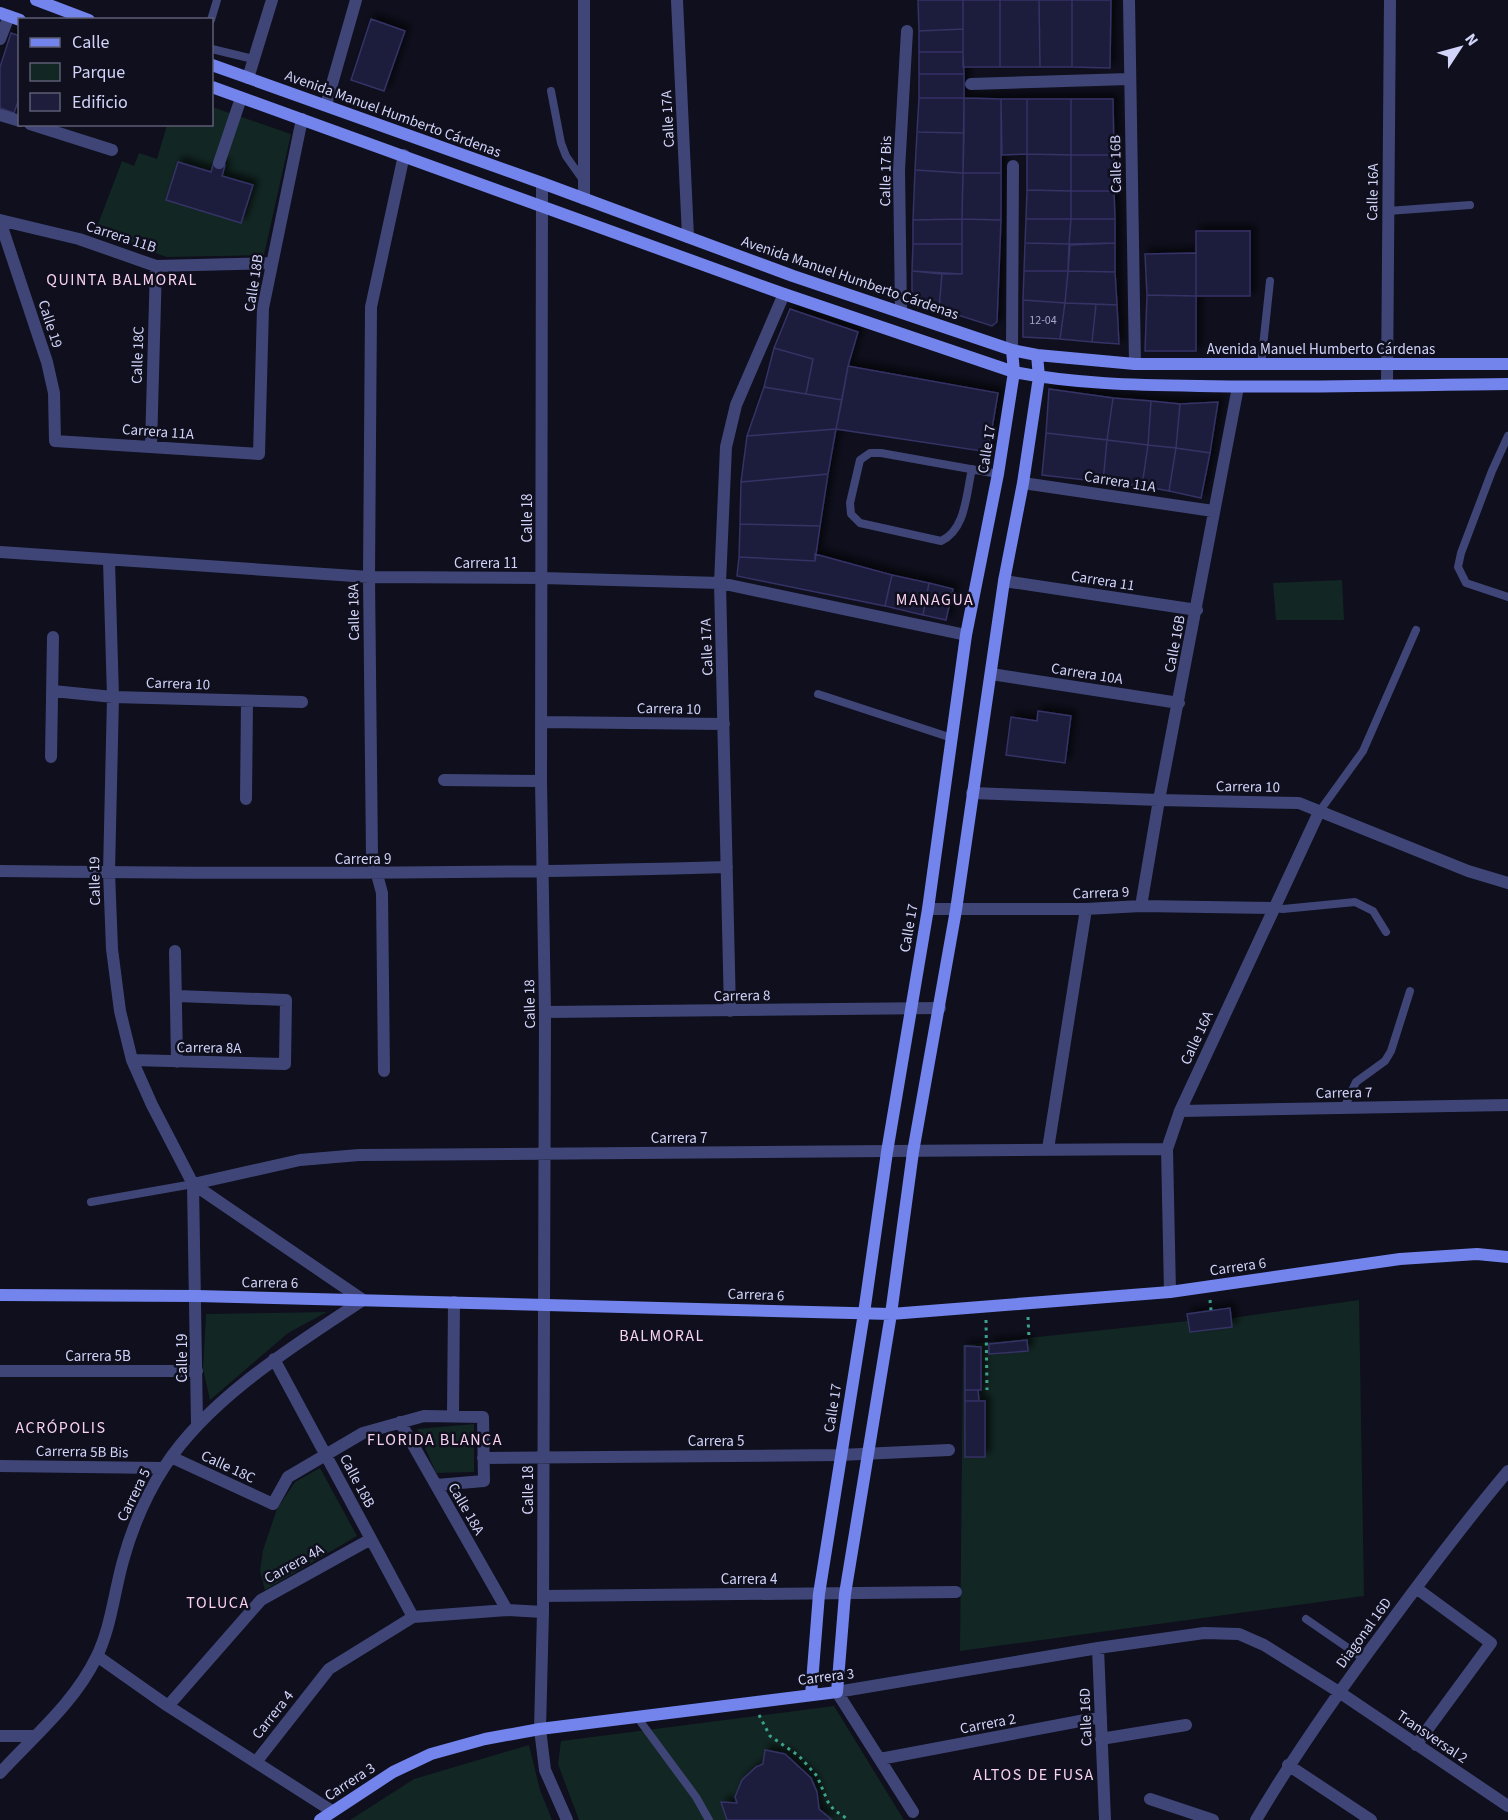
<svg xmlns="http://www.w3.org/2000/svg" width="1508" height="1820" viewBox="0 0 1508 1820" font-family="'Source Sans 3',sans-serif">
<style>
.green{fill:#122623}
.building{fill:#1e1d3c;stroke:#343265;stroke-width:1.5;filter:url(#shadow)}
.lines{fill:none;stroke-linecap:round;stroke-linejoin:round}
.path{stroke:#3ca28c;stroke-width:3;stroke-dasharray:3 4.5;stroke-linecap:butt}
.lane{stroke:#3f4677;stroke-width:8}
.street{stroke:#3f4677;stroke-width:12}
.secondary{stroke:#7384ed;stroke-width:12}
.labels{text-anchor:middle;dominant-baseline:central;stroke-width:5;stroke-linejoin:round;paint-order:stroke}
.number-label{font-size:12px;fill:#a4a6ca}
.street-label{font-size:15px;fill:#d1d3f9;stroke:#0f0f1d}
.neighbourhood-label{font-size:16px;letter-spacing:1.5px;fill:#f9d2f1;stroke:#0f0f1d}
</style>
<defs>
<filter id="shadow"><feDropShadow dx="5" dy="-5" stdDeviation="3" flood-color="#0009"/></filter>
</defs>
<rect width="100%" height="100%" fill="#0f0f1d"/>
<path class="green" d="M212,107l79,27 -27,121 -97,2 -72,-25 27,-71 12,5 5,-13 18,6 10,-34 45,-1z
M1342,580l2,40h-68l-3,-37z
M1359,1300l5,296 -404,55 3,-306 225,-24 -1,-7 43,-6 2,10z
M327,1312l-39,21 -78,67 -7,-31 3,-55z
M474,1424v48l-38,1 -19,-44z
M320,1468l37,68 -92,54 -5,-19 3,-21 14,-41 18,-27z
M834,1706l70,114h-325l-21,-56 3,-23z
M529,1745l11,45 12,30h-202l64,-41z"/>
<path class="building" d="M918,0h45v29l-44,2z
M963,0h37v67h-37z
M1000,0h39l1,67h-40z
M1039,0h33v67h-32z
M1072,0h39l-1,68 -38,-1z
M371,19l34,12 -21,60 -33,-11z
M963,29v23h-44v-21z
M11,33l9,3v60l-6,17 -14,-5v-41z
M919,52h44l1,22h-45z
M919,74h45v24h-45z
M919,98h45v35l-47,-1z
M964,98l37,1v74h-38z
M1001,99h26v55l-25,1z
M1027,99h44v56l-44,-1z
M1071,99h42l1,56h-43z
M917,132l47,1 -1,40 -48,-3z
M1027,154l44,1v36l-44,-1z
M1071,155h43v36h-43z
M178,162l33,10 3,-10 11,3 -3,11 31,9 -12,38 -75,-23z
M915,170l48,3 -1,46 -49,1z
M963,173h38v47l-39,-1z
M1027,190l44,1v28h-45z
M1071,191h43l1,28h-44z
M962,219l39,1 -4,102 -5,4 -53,-17 3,-35h20z
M962,219v25h-49v-24z
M1026,219h45l-2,25 -44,-1z
M1071,219h44v24l-46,1z
M1196,231h54v65h-54z
M1025,243l44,1 -1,27h-44z
M1115,243v29l-47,-1 2,-26z
M913,244h49v30l-50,-3z
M1196,253v43l-49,-1 -2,-41z
M912,271l30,3 -3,35 -27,-7z
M1024,271h44l-3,32 -42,-3z
M1068,271l47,1 2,33 -52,-2z
M1147,295l49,1v55h-51z
M1023,300l42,3 -5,36 -37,-2z
M1065,303l31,1 -4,38 -32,-3z
M1096,304l21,1 2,39 -27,-2z
M790,309l68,23 -10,34 -6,34 -36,-6 7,-35 -39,-11z
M774,348l39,11 -7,35 -42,-7z
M848,366l150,27 -10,59 -152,-23z
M764,387l78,13 -6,29 -89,7z
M1049,389l64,9 -6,42 -61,-7z
M1113,398l38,3 -3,44 -41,-5z
M1151,401l29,3 -4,44 -28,-3z
M1218,402l-8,51 -34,-5 4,-44z
M836,429l-8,45 -87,8 6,-46z
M1046,433l61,7 -4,42 -61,-7z
M1107,440l41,5 -6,41 -39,-4z
M1148,445l28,3 -7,43 -27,-5z
M1176,448l34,5 -9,45 -32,-7z
M828,474l-8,52 -80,-2 1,-42z
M740,524l80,2 -5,35 -76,-4z
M815,554l77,21 -7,31 -148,-30 2,-19 76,4z
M892,575l37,8 -6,32 -38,-9z
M929,583l24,6 -7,31 -23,-5z
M1038,711l33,5 -6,47 -59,-8 5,-38 26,4z
M1230,1308l2,19 -42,5 -3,-18z
M1027,1340l1,11 -39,3v-10z
M965,1346l16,1v43h-16z
M965,1390h13l1,11h-14z
M965,1401h20v56h-20z
M765,1750l20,4 26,24 6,14 2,17 13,11h-105l-6,-18 16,1 -2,-6 7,-17 14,-13 7,-3z"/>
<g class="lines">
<path class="path" d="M1210,1300l1,10
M1028,1317l1,21
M986,1320l1,70
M759,1715l11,21 29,20 18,20 11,26 6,8 15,10"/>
<path class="lane" d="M211,20l6,-20
M212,49l41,10
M551,91l10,52 5,13 17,24
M1388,211l82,-6
M1261,365l9,-84
M1508,436l-16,35 -31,82 -3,14 8,16 42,14
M972,469c-6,25 -6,61 -31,72l-81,-18 -9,-9 -1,-11 10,-43 10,-7h11l117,21
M818,694l134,44
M1319,812l44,-61 53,-121
M1274,908l9,1 72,-7 18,9 13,21
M1344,1108l12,-26 29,-21 6,-10 19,-60
M91,1202l102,-18
M1306,1619l58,40
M637,1717l59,80 13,23"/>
<path class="street" d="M677,0l11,237
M1129,0l6,364
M0,39l9,-23
M248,78l24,-78
M971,84l158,-5
M326,105l30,-105
M0,115l20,6
M30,124l82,26
M219,163l22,-65
M542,183l-1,598 4,231 -2,600 -3,117 5,41 22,50
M584,199v-199
M0,220l79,19 77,27 115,-3
M0,221l47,141 7,31 1,48 204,13 4,-146 39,-189
M901,311l-2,-141 8,-139
M1012,350l1,-184
M1387,385l3,-385
M151,446l5,-180
M1023,483l190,28
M0,552l369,25 173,1 178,5 246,52
M109,561l4,136 -4,175 3,77 8,62 12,49 20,45 41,79 4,240
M1004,581l193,29
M991,674l188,29
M53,691l60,6 189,5
M541,722l183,2
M51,757l2,-120
M444,780l97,1
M972,793l187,7 140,3 169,68 40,12
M246,799l1,-98
M0,871c242,3 485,3 727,-4
M1141,906l18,-106 79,-413
M928,909h158l55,-3 133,2
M175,951l2,111
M730,1011l-10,-428 6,-136 10,-42 48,-111
M545,1012l395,-4
M132,1060l153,4 1,-64 -109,-4
M384,1071l-2,-178 -10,-37 -3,-279 2,-270 33,-152
M1180,1111l328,-6
M1048,1149l38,-240
M193,1184l107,-24 59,-5 808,-6
M1170,1292l-3,-143 13,-38 139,-299
M274,1359l139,258
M0,1371h197
M453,1415l1,-113
M400,1422l107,188
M171,1457l102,47 15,-27 75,-44 61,-17 59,1 1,64 -48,4
M483,1458l357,-3 109,-5
M0,1466l163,2
M543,1596l413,-4
M1098,1648l7,172
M97,1656l71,50 164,105
M168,1706l93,-106 110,-61
M0,1736h33
M1101,1739l85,-14
M1416,1745l75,-102 -75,-55
M880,1759l221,-42
M256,1762l73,-93 84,-52 94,-7 36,2
M1288,1765l83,55
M0,1773c34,-37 74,-70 96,-115 15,-30 18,-65 27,-97 9,-33 23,-66 42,-95 45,-69 130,-121 198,-166l-170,-116
M1150,1799l63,21
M913,1812l-76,-120 261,-44 106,-15 35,1 25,11 75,47 169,114
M1256,1820c40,-68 84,-130 131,-193 39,-53 79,-106 121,-156"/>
<path class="secondary" d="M36,0l53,20
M0,13l20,7
M212,65l330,118 251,93 219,74 25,5 98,9h373
M212,87l572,207 230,78c60,12 123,13 185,14 103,2 206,-1 309,-2
M0,1295l197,1 694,18 279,-22 230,-33 77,-5 31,3
M811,1695l8,-101 45,-281 23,-161 41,-243 38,-274 32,-161 16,-102 -2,-22
M320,1820l73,-48 38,-18 54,-15 55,-10 297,-37 8,-98 46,-280 22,-162 43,-242 48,-329 19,-98 16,-106 -2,-22"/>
</g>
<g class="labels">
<g class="number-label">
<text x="1043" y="320">12-04</text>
</g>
<g class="street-label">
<text transform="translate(393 114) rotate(20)">Avenida Manuel Humberto Cárdenas</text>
<text transform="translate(668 119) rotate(-93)">Calle 17A</text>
<text transform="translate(1116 164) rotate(-91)">Calle 16B</text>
<text transform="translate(886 171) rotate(-89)">Calle 17 Bis</text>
<text transform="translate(1373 192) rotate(-89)">Calle 16A</text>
<text transform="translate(121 237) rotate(18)">Carrera 11B</text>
<text transform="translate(850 278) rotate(19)">Avenida Manuel Humberto Cárdenas</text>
<text transform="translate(254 283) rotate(-81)">Calle 18B</text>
<text transform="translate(50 324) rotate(72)">Calle 19</text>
<text x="1321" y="349">Avenida Manuel Humberto Cárdenas</text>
<text transform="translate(138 355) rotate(-88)">Calle 18C</text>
<text transform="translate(158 432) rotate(4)">Carrera 11A</text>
<text transform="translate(987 449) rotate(-81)">Calle 17</text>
<text transform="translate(1120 482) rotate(9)">Carrera 11A</text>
<text transform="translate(527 518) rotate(-90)">Calle 18</text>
<text x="486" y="563">Carrera 11</text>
<text transform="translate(1103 581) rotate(9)">Carrera 11</text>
<text transform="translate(354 612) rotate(-91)">Calle 18A</text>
<text transform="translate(1175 644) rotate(-79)">Calle 16B</text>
<text transform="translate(707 647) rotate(-92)">Calle 17A</text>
<text transform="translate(1087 674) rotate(9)">Carrera 10A</text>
<text transform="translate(178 684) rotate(2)">Carrera 10</text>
<text transform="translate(669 709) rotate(1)">Carrera 10</text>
<text transform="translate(1248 787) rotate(1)">Carrera 10</text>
<text x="363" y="859">Carrera 9</text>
<text transform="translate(95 881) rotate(-91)">Calle 19</text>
<text transform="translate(1101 893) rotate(-2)">Carrera 9</text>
<text transform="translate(909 928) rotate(-80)">Calle 17</text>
<text transform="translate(742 996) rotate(-1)">Carrera 8</text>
<text transform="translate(530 1004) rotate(-91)">Calle 18</text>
<text transform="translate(1197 1038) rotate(-65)">Calle 16A</text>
<text transform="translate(209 1048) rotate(1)">Carrera 8A</text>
<text transform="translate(1344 1093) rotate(-1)">Carrera 7</text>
<text x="679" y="1138">Carrera 7</text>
<text transform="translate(1238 1267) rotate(-8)">Carrera 6</text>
<text transform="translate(270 1283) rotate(1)">Carrera 6</text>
<text transform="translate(756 1295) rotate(2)">Carrera 6</text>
<text x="98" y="1356">Carrera 5B</text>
<text transform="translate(182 1358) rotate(-90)">Calle 19</text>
<text transform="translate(833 1408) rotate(-81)">Calle 17</text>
<text x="716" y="1441">Carrera 5</text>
<text transform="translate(82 1452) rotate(1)">Carrerra 5B Bis</text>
<text transform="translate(228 1467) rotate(25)">Calle 18C</text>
<text transform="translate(357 1481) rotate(62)">Calle 18B</text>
<text transform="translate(528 1490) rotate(-90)">Calle 18</text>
<text transform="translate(134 1495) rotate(-64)">Carrera 5</text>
<text transform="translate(466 1509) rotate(60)">Calle 18A</text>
<text transform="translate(294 1564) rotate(-29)">Carrera 4A</text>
<text x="749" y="1579">Carrera 4</text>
<text transform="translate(1364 1633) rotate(-54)">Diagonal 16D</text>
<text transform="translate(826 1677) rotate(-7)">Carrera 3</text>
<text transform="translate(273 1715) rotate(-52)">Carrera 4</text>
<text transform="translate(1086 1717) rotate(-92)">Calle 16D</text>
<text transform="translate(988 1724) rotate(-11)">Carrera 2</text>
<text transform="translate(1432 1737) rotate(34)">Transversal 2</text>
<text transform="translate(350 1782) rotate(-33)">Carrera 3</text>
</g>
<g class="neighbourhood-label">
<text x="122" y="280">QUINTA BALMORAL</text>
<text x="935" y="600">MANAGUA</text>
<text x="662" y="1336">BALMORAL</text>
<text x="61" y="1428">ACRÓPOLIS</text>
<text x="435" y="1440">FLORIDA BLANCA</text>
<text x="218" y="1603">TOLUCA</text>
<text x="1034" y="1775">ALTOS DE FUSA</text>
</g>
</g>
<rect x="18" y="18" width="195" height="108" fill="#0f0f1d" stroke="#5d5d75" stroke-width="1.5"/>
<rect x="30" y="38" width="30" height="9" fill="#7384ed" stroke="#5d5d75" stroke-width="1.5"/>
<text x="72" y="48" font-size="18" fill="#d1d3f9">Calle</text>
<rect x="30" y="63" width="30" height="18" fill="#122623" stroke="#5d5d75" stroke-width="1.5"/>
<text x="72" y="78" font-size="18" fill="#d1d3f9">Parque</text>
<rect x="30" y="93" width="30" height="18" fill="#1e1d3c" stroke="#5d5d75" stroke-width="1.5"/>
<text x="72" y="108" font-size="18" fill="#d1d3f9">Edificio</text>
<g transform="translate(1460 48) rotate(54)" stroke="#0f0f1d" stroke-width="4.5" paint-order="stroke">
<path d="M0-4.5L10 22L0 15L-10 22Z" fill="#d1d3f9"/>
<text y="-9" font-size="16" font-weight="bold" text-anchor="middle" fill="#d1d3f9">N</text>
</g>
</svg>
